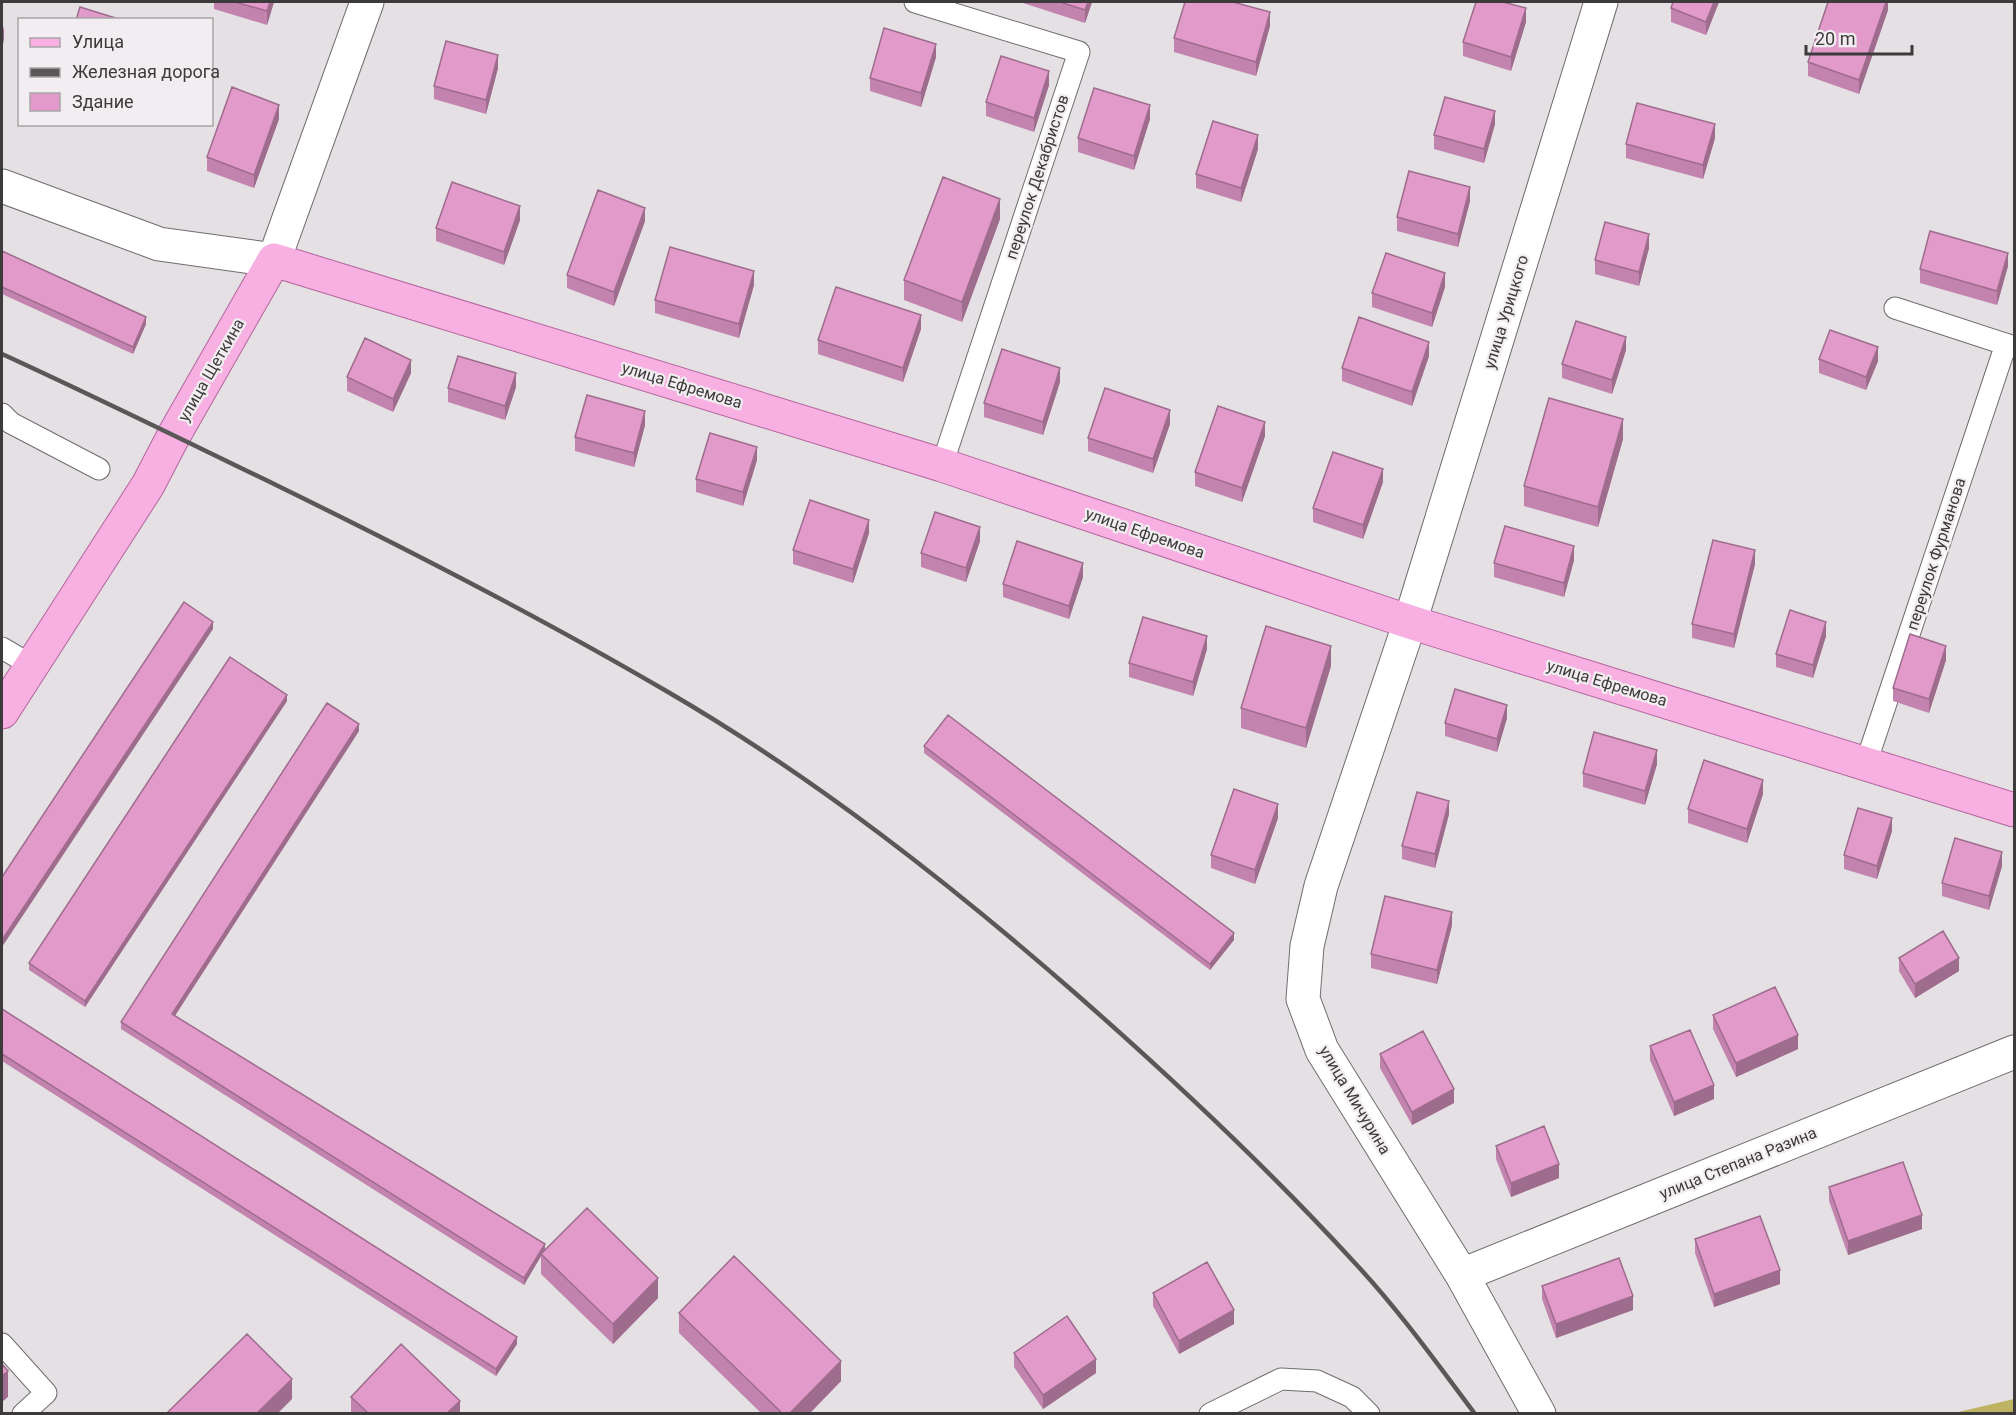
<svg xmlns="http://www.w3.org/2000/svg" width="2016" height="1415" viewBox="0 0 2016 1415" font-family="Roboto,sans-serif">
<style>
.forest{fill:#beb360}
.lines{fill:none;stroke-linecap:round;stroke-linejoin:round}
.lane-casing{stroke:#706c6f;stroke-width:23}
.street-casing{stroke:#706c6f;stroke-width:35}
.secondary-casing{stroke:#706c6f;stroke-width:35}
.primary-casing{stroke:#b4659c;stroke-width:35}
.lane{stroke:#fff;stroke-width:21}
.street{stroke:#fff;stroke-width:33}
.secondary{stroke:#fff;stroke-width:33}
.primary{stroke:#f8b0e3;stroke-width:33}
.rail{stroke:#5a5759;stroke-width:4.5}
.wall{fill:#c284ae}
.shaded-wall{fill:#9e6c8d}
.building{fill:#e29aca;stroke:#9e6c8d;stroke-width:1.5}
.labels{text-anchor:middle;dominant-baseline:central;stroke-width:4.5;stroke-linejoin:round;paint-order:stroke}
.street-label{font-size:16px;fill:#3c3a3b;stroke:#f2edf0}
</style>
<rect width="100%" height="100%" fill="#e4e0e3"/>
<path class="forest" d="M2014,1399v14h-60z"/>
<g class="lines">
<g class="lane-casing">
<path id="lane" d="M915,2l164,50 -137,413
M1895,308l119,39
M2,414l9,9 88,46
M2,648l29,17
M1866,763l140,-419
M2,1344l44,49 -23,21
M1210,1414l71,-35 36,2 35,16 17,17"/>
</g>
<g class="street-casing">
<path id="street" d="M2,186l157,58 115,16
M1462,1275l552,-223
M1539,1414l-77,-139 -140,-225 -19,-51 4,-53 14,-60 89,-264 191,-620"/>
</g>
<g class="secondary-casing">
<path id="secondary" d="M274,260l93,-258"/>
</g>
<g class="primary-casing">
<path id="primary" d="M2,712l146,-227 26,-50 100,-175 668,205 468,157 604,188"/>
</g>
<use href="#lane" class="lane"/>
<use href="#street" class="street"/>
<use href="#secondary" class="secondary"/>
<use href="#primary" class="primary"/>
<path class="rail" d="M2,354c92,42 183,87 274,131 133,65 264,132 392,207 146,85 280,190 407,301 97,85 192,174 279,269 44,47 82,100 121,152"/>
</g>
<path class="wall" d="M214,2h60l-7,23 -53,-16z
M1023,2h69l-7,21 -62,-20z
M1719,2l-13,33 -35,-13v-14z
M1888,2v8l-29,84 -51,-18v-14z
M1526,22l-15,49 -48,-15v-14z
M1270,26l-14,50 -82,-24v-14z
M936,57l-15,50 -51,-16v-13z
M498,68l-12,46 -52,-15v-13z
M1049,85l-15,47 -48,-16v-14z
M279,119l-25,69 -47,-17v-14z
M1150,119l-16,51 -56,-18v-14z
M1495,124l-11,39 -50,-14v-14z
M1715,138l-12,41 -77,-21v-14z
M1258,149l-17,53 -45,-14v-14z
M1470,201l-12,46 -61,-16v-14z
M1000,219l-38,103 -58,-22v-20z
M520,220l-16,45 -68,-24v-13z
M645,221l-31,85 -47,-18v-13z
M1649,248l-10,38 -44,-12v-14z
M2,251l144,73 -13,30 -131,-60z
M2008,266l-11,39 -77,-22v-14z
M754,285l-15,53 -84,-25v-13z
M1445,287l-13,40 -60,-20v-14z
M921,329l-18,53 -85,-28v-14z
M1626,350l-14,44 -50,-16v-14z
M1429,356l-17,50 -70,-25v-13z
M1819,359l59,2 -12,29 -47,-17z
M411,373l-18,39 -46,-21v-14z
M1060,382l-17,53 -59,-18v-14z
M516,387l-11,33 -57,-18v-14z
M1170,424l-17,49 -65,-22v-13z
M645,425l-11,42 -59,-16v-14z
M1265,436l-23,66 -47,-16v-14z
M1623,439l-25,88 -74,-21v-20z
M757,460l-14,46 -47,-14v-13z
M1383,482l-20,57 -50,-17v-14z
M869,533l-16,50 -60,-19v-14z
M980,541l-14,41 -45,-15v-14z
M1574,560l-10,37 -70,-20v-14z
M1755,564l-21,84 -42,-10v-14z
M1083,577l-14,42 -66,-22v-13z
M1826,636l-13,42 -37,-11v-13z
M1207,649l-14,47 -64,-19v-14z
M1946,660l-17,53 -36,-12v-13z
M1331,666l-25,82 -65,-20v-20z
M287,701l-202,306 -56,-37v-7z
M1507,718l-10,34 -52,-16v-13z
M359,731l-184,285 369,235 114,47 -45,46 -72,-70v-18l-17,29 -403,-256v-7z
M924,746l310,194 -24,30 -286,-217z
M1657,764l-12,41 -62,-18v-14z
M1763,794l-16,49 -59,-20v-14z
M1449,814l-14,54 -33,-9v-13z
M1278,818l-23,66 -44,-16v-13z
M1892,831l-15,48 -33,-10v-14z
M2002,866l-13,44 -47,-14v-13z
M1452,925l-15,59 -66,-16v-14z
M1899,958l60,13 -44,27 -16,-27z
M2,1009l515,335 -21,32 -494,-315z
M1713,1015l85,34 -62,28 -23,-48z
M1650,1046l64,53 -40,17 -24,-56z
M1380,1054l74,49 -42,22 -32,-57z
M1496,1146l63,32 -48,19 -15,-38z
M1829,1187l93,42 -74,26 -19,-54z
M1695,1239l85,45 -66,23 -19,-54z
M1542,1286l91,24 -77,28 -14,-39z
M1153,1293l81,31 -55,30 -26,-48z
M679,1313l162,68 -31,32h-49l-82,-80z
M1014,1353l82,20 -53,36 -29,-42z
M351,1397l109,16h-109z"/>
<path class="shaded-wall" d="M270,2h4l-7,23v-14z
M1088,2h4l-7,21v-13z
M1714,2h5l-13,33v-13z
M1886,2h2v8l-29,84v-14z
M1526,8v14l-15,49v-14z
M1270,12v14l-14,50v-14z
M4,26v14l-2,8v-14z
M936,44v13l-15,50v-14z
M498,55v13l-12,46v-14z
M1049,71v14l-15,47v-14z
M279,105v14l-25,69v-13z
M1150,105v14l-16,51v-14z
M1495,111v13l-11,39v-14z
M1715,124v14l-12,41v-14z
M1258,135v14l-17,53v-14z
M1470,187v14l-12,46v-13z
M1000,199v20l-38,103v-20z
M520,206v14l-16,45v-13z
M645,208v13l-31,85v-14z
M1649,234v14l-10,38v-14z
M2008,253v13l-11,39v-14z
M754,271v14l-15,53v-14z
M1445,273v14l-13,40v-14z
M921,315v14l-18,53v-14z
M146,317v7l-13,30v-7z
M1626,337v13l-14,44v-14z
M1429,342v14l-17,50v-14z
M1878,347v14l-12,29v-13z
M411,360v13l-18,39v-13z
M1060,368v14l-17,53v-13z
M516,373v14l-11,33v-14z
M1170,410v14l-17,49v-14z
M645,411v14l-11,42v-14z
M1623,419v20l-25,88v-20z
M1265,422v14l-23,66v-14z
M757,447v13l-14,46v-14z
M1383,469v13l-20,57v-14z
M869,520v13l-16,50v-14z
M980,527v14l-14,41v-14z
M1574,546v14l-10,37v-14z
M1755,550v14l-21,84v-14z
M1083,563v14l-14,42v-13z
M213,622v7l-211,318v-7z
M1826,622v14l-13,42v-13z
M1207,636v13l-14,47v-14z
M1331,646v20l-25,82v-20z
M1946,646v14l-17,53v-14z
M287,695v6l-202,306v-6z
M1507,705v13l-10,34v-13z
M359,724v7l-187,289v-6z
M1657,750v14l-12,41v-14z
M1763,780v14l-16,49v-14z
M1449,801v13l-14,54v-14z
M1278,804v14l-23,66v-14z
M1892,818v13l-15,48v-13z
M2002,852v14l-13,44v-14z
M1452,912v13l-15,59v-14z
M1234,933v7l-24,30v-6z
M1959,958v13l-44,27v-14z
M1798,1035v14l-62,28v-14z
M1714,1085v14l-40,17v-14z
M1454,1089v14l-42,22v-13z
M1559,1164v14l-48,19v-14z
M1922,1215v14l-74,26v-14z
M545,1244v7l-4,3v2l-17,29v-7z
M1780,1270v14l-66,23v-13z
M658,1278v20l-45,46v-20z
M1633,1296v14l-77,28v-14z
M1234,1310v14l-55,30v-13z
M517,1337v7l-21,32v-7z
M1096,1359v14l-53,36v-14z
M841,1361v20l-31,32h-20z
M8,1371v26l-6,5v-26z
M292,1379v20l-14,14h-21z
M460,1401v12h-13z"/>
<path class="building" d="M235,2h35l-3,9z
M1060,2h28l-3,8z
M1185,2h48l37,10 -14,50 -82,-24z
M1476,2h27l23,6 -15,49 -48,-15z
M1673,2h41l-8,20 -35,-14z
M1828,2h58l-27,78 -51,-18z
M80,7l42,13h-46z
M884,28l52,16 -15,49 -51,-15z
M446,41l52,14 -12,45 -52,-14z
M1001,56l48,15 -15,47 -48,-16z
M232,87l47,18 -25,70 -47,-18z
M1094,88l56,17 -16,51 -56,-18z
M1445,97l50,14 -11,38 -50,-14z
M1637,103l78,21 -12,41 -77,-21z
M1213,121l45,14 -17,53 -45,-14z
M1409,171l61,16 -12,47 -61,-17z
M943,177l57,22 -38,103 -58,-22z
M452,182l68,24 -16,46 -68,-24z
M598,190l47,18 -31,84 -47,-17z
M1605,222l44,12 -10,38 -44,-12z
M1930,231l78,22 -11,38 -77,-22z
M670,247l84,24 -15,53 -84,-24z
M2,251l144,66 -13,30 -131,-60z
M1386,253l59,20 -13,40 -60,-20z
M836,287l85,28 -18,53 -85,-28z
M1359,317l70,25 -17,50 -70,-24z
M1576,321l50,16 -14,43 -50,-16z
M1830,330l48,17 -12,30 -47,-18z
M365,338l46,22 -18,39 -46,-22z
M1002,349l58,19 -17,54 -59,-19z
M458,356l58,17 -11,33 -57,-18z
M1105,388l65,22 -17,49 -65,-21z
M587,395l58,16 -11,42 -59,-16z
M1549,398l74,21 -25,88 -74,-21z
M1218,406l47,16 -23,66 -47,-16z
M710,433l47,14 -14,45 -47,-13z
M1333,452l50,17 -20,56 -50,-17z
M810,500l59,20 -16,49 -60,-19z
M935,512l45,15 -14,41 -45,-15z
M1505,526l69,20 -10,37 -70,-20z
M1713,540l42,10 -21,84 -42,-10z
M1017,541l66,22 -14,43 -66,-22z
M184,602l29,20 -211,318v-63z
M1790,610l36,12 -13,43 -37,-11z
M1143,617l64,19 -14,46 -64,-19z
M1266,626l65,20 -25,82 -65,-20z
M1910,634l36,12 -17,53 -36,-11z
M230,657l57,38 -202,306 -56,-38z
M1455,689l52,16 -10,34 -52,-16z
M327,703l32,21 -187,290 373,230 -21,34 -403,-256z
M948,715l286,218 -24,31 -286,-218z
M1594,732l63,18 -12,41 -62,-18z
M1704,760l59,20 -16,49 -59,-20z
M1234,789l44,15 -23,66 -44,-15z
M1417,792l32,9 -14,53 -33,-8z
M1858,808l34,10 -15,48 -33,-11z
M1955,838l47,14 -13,44 -47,-13z
M1385,896l67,16 -15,58 -66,-16z
M1943,931l16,27 -44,26 -16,-26z
M1775,987l23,48 -62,28 -23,-48z
M2,1009l515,328 -21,32 -494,-315z
M1690,1030l24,55 -40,17 -24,-56z
M1423,1031l31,58 -42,23 -32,-58z
M1544,1126l15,38 -48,19 -15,-37z
M1903,1162l19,53 -74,26 -19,-54z
M587,1208l71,70 -45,46 -72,-70z
M1760,1216l20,54 -66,24 -19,-55z
M734,1256l107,105 -51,52h-8l-103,-100z
M1619,1258l14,38 -77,28 -14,-38z
M1207,1262l27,48 -55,31 -26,-48z
M1067,1316l29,43 -53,36 -29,-42z
M247,1334l45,45 -35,34h-90z
M401,1344l59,57 -13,12h-79l-17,-16z
M2,1364l6,7 -6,5z"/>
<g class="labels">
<g class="street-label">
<text transform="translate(1037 177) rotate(-72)">переулок Декабристов</text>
<text transform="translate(1506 312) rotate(-73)">улица Урицкого</text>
<text transform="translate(211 370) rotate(-60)">улица Щеткина</text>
<text transform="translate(682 385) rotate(17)">улица Ефремова</text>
<text transform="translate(1145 533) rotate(19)">улица Ефремова</text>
<text transform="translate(1936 554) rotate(-72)">переулок Фурманова</text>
<text transform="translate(1607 683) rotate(17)">улица Ефремова</text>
<text transform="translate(1355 1100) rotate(59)">улица Мичурина</text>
<text transform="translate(1738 1163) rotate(-22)">улица Степана Разина</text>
</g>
</g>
<rect width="2016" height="1415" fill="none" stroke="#3c3a3b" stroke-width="6"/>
<rect x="18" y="18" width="195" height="108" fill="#f2edf0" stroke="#a9a5a8" stroke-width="1.5"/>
<rect x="30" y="38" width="30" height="9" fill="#f8b0e3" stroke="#a9a5a8" stroke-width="1.5"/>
<text x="72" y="48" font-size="18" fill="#3c3a3b">Улица</text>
<rect x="30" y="68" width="30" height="9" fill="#5a5759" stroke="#a9a5a8" stroke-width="1.5"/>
<text x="72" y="78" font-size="18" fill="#3c3a3b">Железная дорога</text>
<rect x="30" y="93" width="30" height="18" fill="#e29aca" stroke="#a9a5a8" stroke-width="1.5"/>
<text x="72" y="108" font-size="18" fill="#3c3a3b">Здание</text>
<path d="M1806 45v9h106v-9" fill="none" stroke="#3c3a3b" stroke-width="3"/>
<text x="1815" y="45" font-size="18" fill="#3c3a3b" stroke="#f2edf0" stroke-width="4.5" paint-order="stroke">20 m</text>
</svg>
